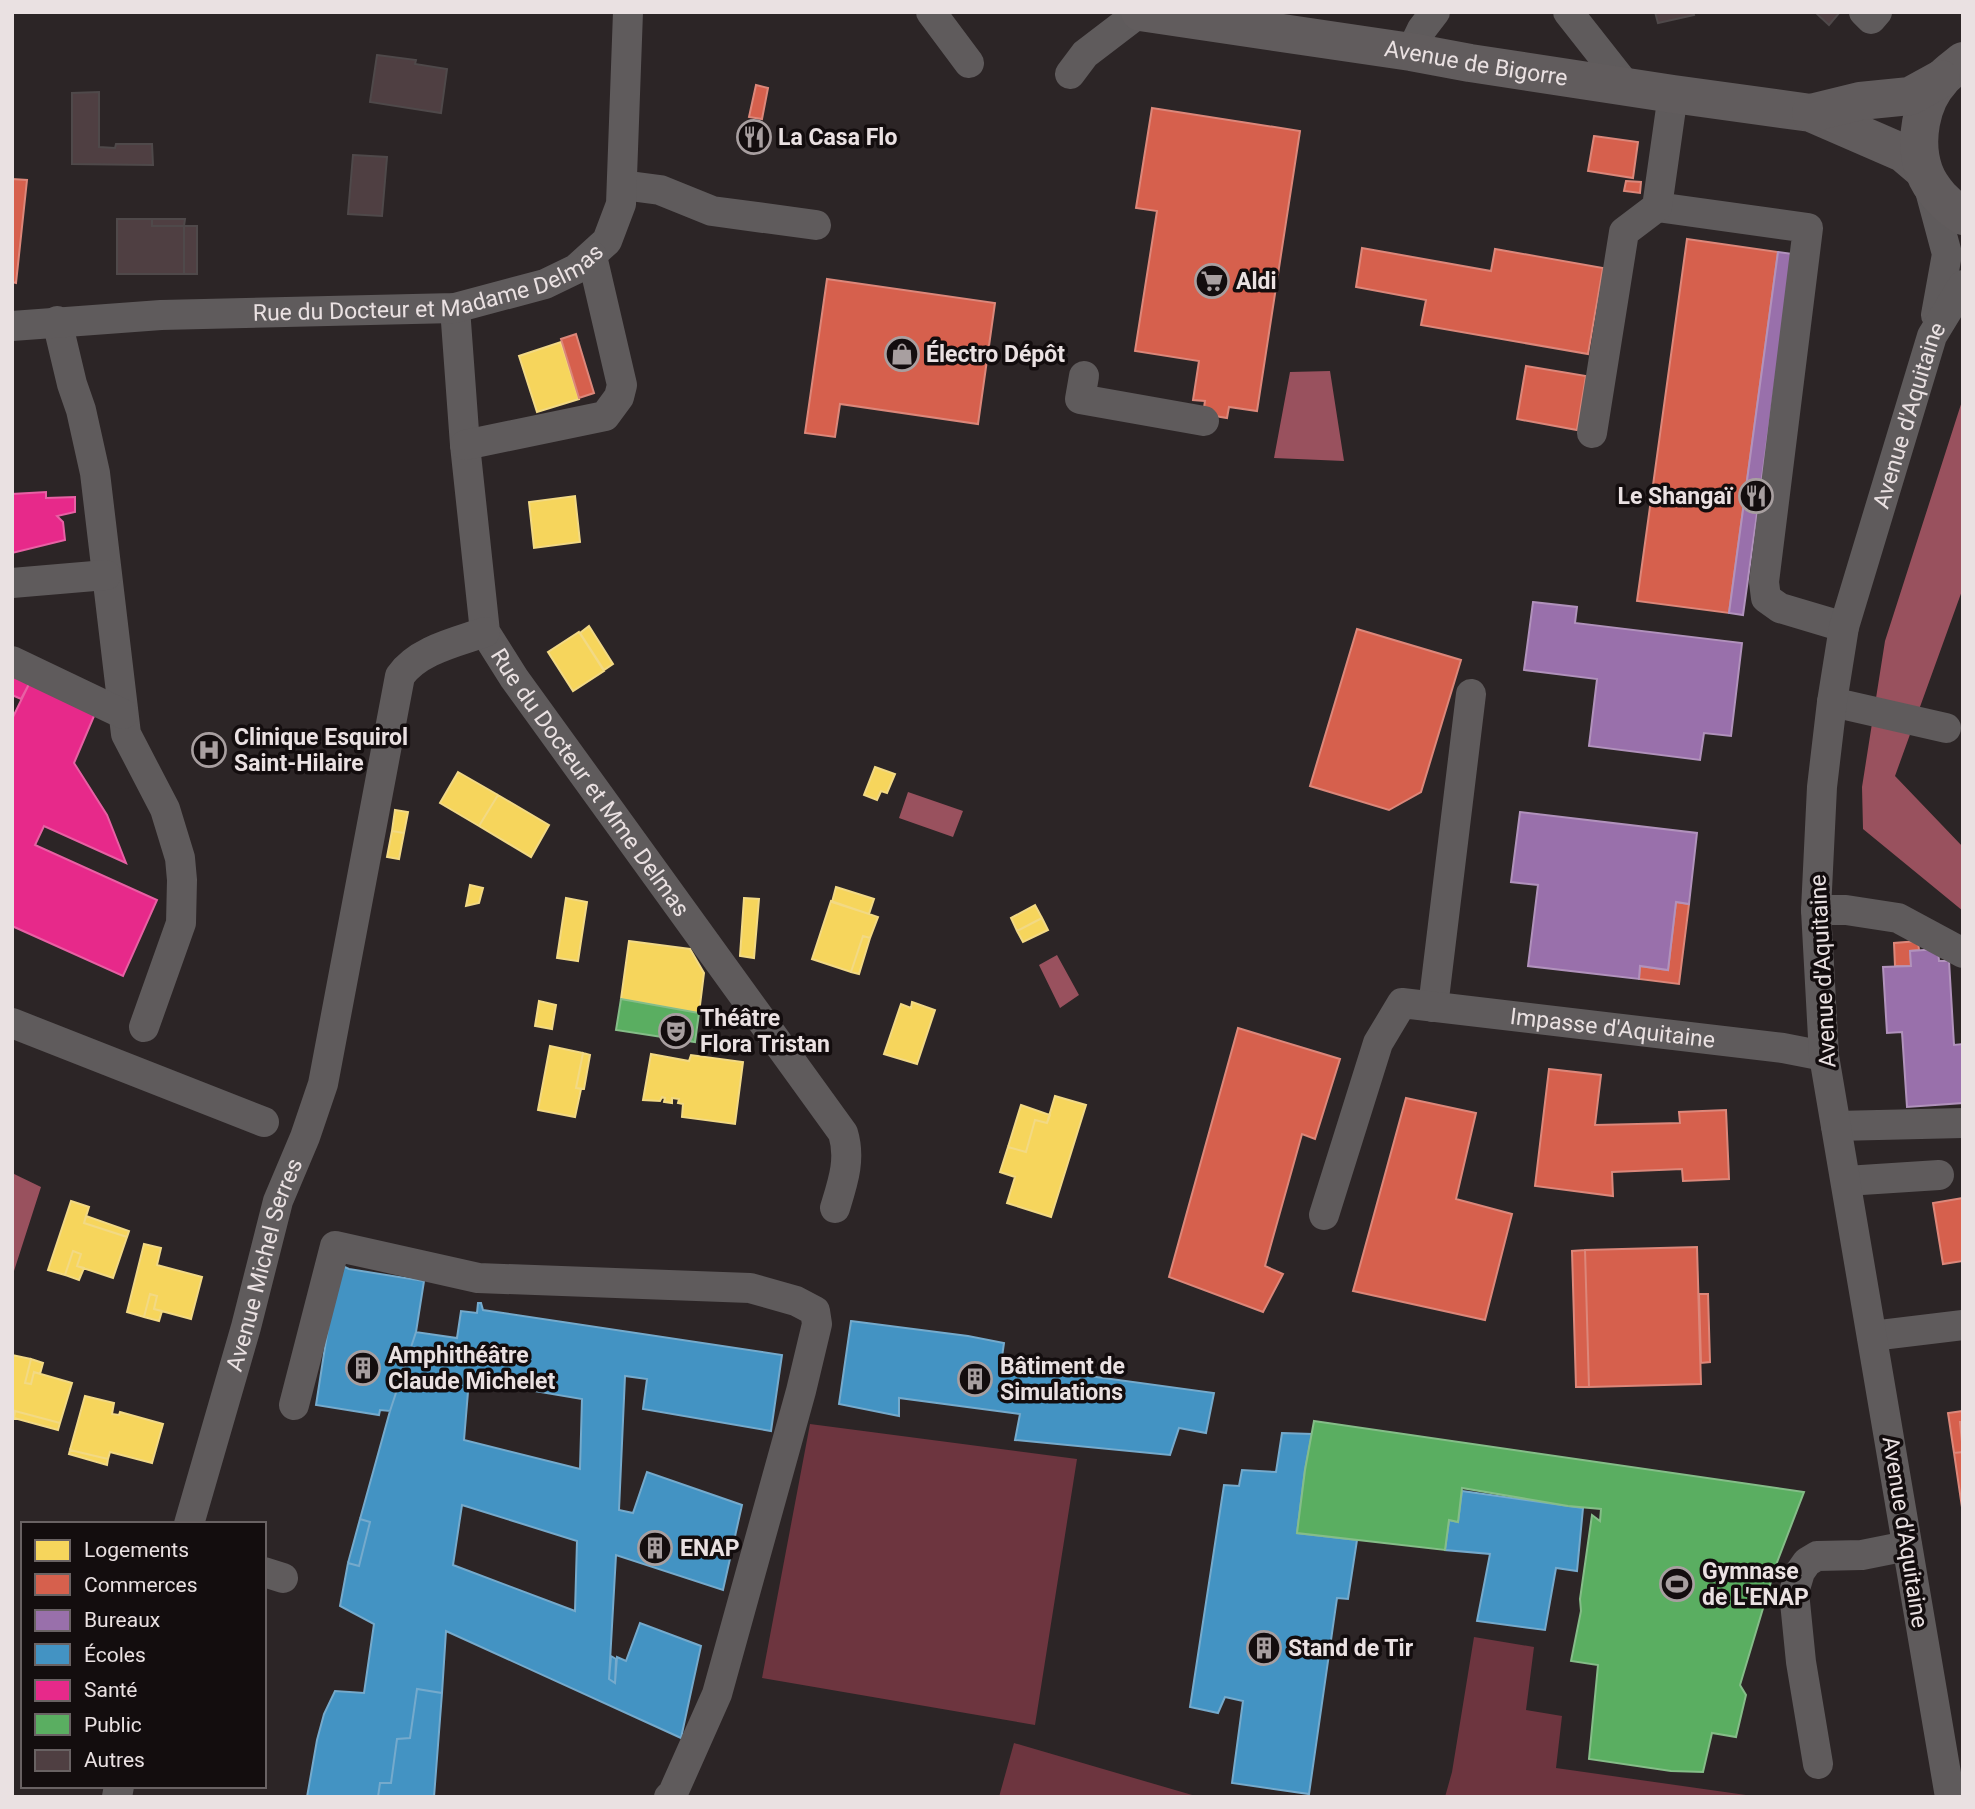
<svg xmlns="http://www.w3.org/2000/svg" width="1975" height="1809" viewBox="0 0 1975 1809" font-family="Roboto,sans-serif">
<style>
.green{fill:#6d353f}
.water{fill:#99515e}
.homes{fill:#f6d55c;stroke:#f2d984;stroke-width:2}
.shops{fill:#d6604d;stroke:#dc877a;stroke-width:2}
.offices{fill:#9970ab;stroke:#b192bc;stroke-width:2}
.schools{fill:#4393c3;stroke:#75aacc;stroke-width:2;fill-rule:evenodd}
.health{fill:#e7298a;stroke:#e860a4;stroke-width:2}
.public{fill:#5aae61;stroke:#85bd88;stroke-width:2}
.building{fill:#4f3f42;stroke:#4f494a;stroke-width:2}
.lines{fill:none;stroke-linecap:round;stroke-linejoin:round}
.minor{stroke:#5f5b5c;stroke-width:30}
.major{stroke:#615c5d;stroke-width:38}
.labels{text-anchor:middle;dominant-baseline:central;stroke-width:7;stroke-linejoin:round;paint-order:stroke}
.street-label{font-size:23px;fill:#eae1e2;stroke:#130d0e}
.poi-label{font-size:23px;font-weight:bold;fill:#eae1e2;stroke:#130d0e;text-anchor:start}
</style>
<rect width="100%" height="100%" fill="#2c2526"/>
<path class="green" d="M810,1424l267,35 -42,266 -273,-47z
M1474,1637l60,10 -8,63 36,6 -6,52 204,29h-315l7,-25z
M1014,1743l185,54h-200z"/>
<path class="water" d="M1330,371l14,90 -70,-3 16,-86z
M1963,398v190l-68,188 68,71v64l-100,-82 -1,-42 23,-146z
M908,792l55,19 -10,26 -54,-19z
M1057,955l22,40 -19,13 -21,-43z
M12,1173l29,14 -27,84 -2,-1z"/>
<path class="homes" d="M561,342l18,57 -42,13 -18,-56z
M575,496l5,46 -46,6 -5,-46z
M589,626l24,38 -9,6 -24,-37z
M579,632l25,39 -31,20 -25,-39z
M875,767l20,7 -8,19 -6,-2 -4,9 -13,-5z
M458,772l40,23 -19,31 -39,-23z
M498,795l51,30 -18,32 -52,-31z
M395,810l13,2 -4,21 -12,-2z
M392,831l12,2 -5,26 -12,-2z
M470,885l13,3 -4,15 -13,3z
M836,887l38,12 -5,15 -37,-12z
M566,898l21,4 -9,59 -21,-3z
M744,898l15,1 -5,59 -14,-2z
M831,901l47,16 -8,21 -7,-2 -12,36 -39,-13z
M1035,905l7,13 -25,13 -6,-13z
M1042,918l6,12 -25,12 -6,-11z
M863,936l7,2 -11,36 -8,-2z
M629,941l61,8 14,24 -5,40 -78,-14z
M539,1001l17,4 -4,24 -17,-3z
M912,1002l23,8 -18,54 -33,-10 17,-50 10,4z
M550,1046l33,7 -7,35 5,1 -6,28 -37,-7z
M583,1053l7,2 -6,34 -8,-1z
M651,1054l38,7 2,-6 52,7 -8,62 -53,-7 1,-13 -5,-1 1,-4 -7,-1v5l-8,-1 1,-4 -3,-1 -2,4 -17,-1z
M1055,1096l31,9 -35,112 -44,-14 8,-26 -15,-5 8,-25 18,5 9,-32 12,3z
M1021,1105l29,10 -3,8 -12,-3 -9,32 -18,-5z
M71,1201l18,6 -5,16 43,14 -14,41 -36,-12 4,-12 -8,-3 -8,24 -17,-5z
M86,1216l43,15 -2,6 -43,-14z
M144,1244l17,4 -4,17 45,12 -11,42 -37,-10 3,-13 -7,-2 -6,23 -17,-5z
M73,1251l8,3 -4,12 7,2 -5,12 -14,-5z
M150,1294l7,2 -3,13 8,2 -3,10 -15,-4z
M12,1355l19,4 -6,24 6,1 3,-12 38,11 -12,40 -45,-12 -3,14z
M31,1359l12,4 -3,11 -6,-2 -3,12 -6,-1z
M85,1396l29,7 -2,11 7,1 1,-3 43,12 -11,39 -42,-11 -2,7 -38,-9z
M15,1411l45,12 -2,7 -44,-12z
M70,1450l38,9 -1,6 -38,-11z"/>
<path class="shops" d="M756,85l12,3 -6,31 -13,-2z
M1152,108l148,23 -43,280 -28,-4 -2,11 -24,-4 2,-13 -12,-1 6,-39 -64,-10 22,-140 -21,-3z
M749,124l12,3 -3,17 -13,-2z
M1594,136l44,6 -5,36 -45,-7z
M12,179l15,1 -11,103 -4,-1z
M1626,181l15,1 -1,11 -16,-2z
M1687,239l91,13 -49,361 -92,-12z
M1362,248l129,23 4,-22 108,19 -15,86 -167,-29 5,-25 -70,-13z
M827,279l168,24 -17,121 -138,-20 -5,33 -30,-4z
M576,334l18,59 -15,5 -18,-59z
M1526,366l60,10 -9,54 -60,-11z
M1357,629l104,31 -40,132 -32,18 -79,-24z
M1676,902l13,2 -10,80 -40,-5 1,-13 28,4z
M1918,941l1,9 -9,1 1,15h-16l-1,-23z
M1238,1028l102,31 -25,80 -13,-5 -37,132 18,8 -20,38 -94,-35z
M1549,1069l52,6 -6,50 85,-2 -1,-11 47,-2 3,69 -46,2 -1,-12 -70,3 1,24 -78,-10z
M1406,1098l70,15 -20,86 56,15 -27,106 -132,-29z
M1963,1198v63l-20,3 -10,-61z
M1697,1247l4,137 -112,3 -4,-137z
M1585,1250l4,137h-13l-4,-136z
M1699,1294h9l2,68 -9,1z
M1963,1411v11h-3l3,30 -9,1 -6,-40z
M1963,1452v62l-9,-61z"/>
<path class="offices" d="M1778,252l15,2 -50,361 -14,-2z
M1533,602l44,5 -2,16 167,20 -11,93 -27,-3 -4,27 -111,-14 8,-67 -73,-9z
M1520,812l177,21 -8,71 -13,-2 -8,68 -28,-4 -1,13 -111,-13 10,-81 -27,-3z
M1938,949l1,12h10l5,84 9,-1v59l-56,4 -5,-75 -15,1 -4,-66 28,-1 -1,-15z"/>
<path class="schools" d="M338,1264l11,5 75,12 -8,51 -26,79 -10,-1 -1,5 -63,-10z
M478,1303h3l2,7 299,45 -11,76 -128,-22 4,-30 -22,-3 -6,134 14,3 14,-41 95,33 -19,85 -107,-35 -7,124 6,4 2,-26 9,4 14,-38 61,23 -20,92 -235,-107 -4,62 -25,-4 -7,49 -13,1 -6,44h-11l-2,14h-71l10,-57 7,-26 11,-23 29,2 10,-69 -34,-18 8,-43 11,3 11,-44 -10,-3 30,-108 26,-79 41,6 4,-27 16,2zM469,1380l113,19 -2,70 -116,-29zM462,1505l115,36 -2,70 -122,-46z
M851,1321l117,15 36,7 -3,21 213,29 -8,40 -27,-5 -9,27 -155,-15 5,-26 -121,-16v18l-60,-12z
M1282,1433l30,1 -7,36 -8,63 60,7 -9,59 -11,-1 -28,196 -77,-11 11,-82 -18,-4 -7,16 -28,-6 34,-222 15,1 3,-16 34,2z
M1462,1491l121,17 -6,63 -21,-3 -11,62 -68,-9 13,-67 -45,-4 4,-30 9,2z
M360,1519l10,3 -11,44 -11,-3z
M611,1656l5,3 -1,24 -6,-4z
M417,1689l25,4 -8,104h-56l2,-14h11l6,-44 13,-1z"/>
<path class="health" d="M46,492v6l29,-1v15l-18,4 6,6 2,18 -53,13v-59z
M12,672l17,12 -8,15 -9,-4z
M29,684l68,25 -23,54 33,52 19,48 -82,-37 -9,19 122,55 -34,76 -111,-50v-207z"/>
<path class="public" d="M621,999l78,14 -4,29 -79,-12z
M1314,1421l490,71 -28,73 -36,120 6,10 -10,42 -24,-4 -9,39 -32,-1 -82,-12 9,-94 -27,-4 10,-50 -1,-12 12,-84 8,6 1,-12 -33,-3 -106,-18 -4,34 -9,-2 -4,30 -148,-17 8,-63z"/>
<path class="building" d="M1655,12h38l1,3 -36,8z
M1815,12h25l-11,13z
M377,55l39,5 -1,4 32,5 -6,44 -71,-11z
M99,92v55l16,1 1,-4h36l1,21 -81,-1v-71z
M353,155l34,2 -5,59 -34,-2z
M117,219h35v7h32v48h-67z
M152,219h33l-1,7h-32z
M184,226h13v48h-13z"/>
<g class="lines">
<g class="minor">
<path d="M931,12l38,51"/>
<path d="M1568,12l59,75"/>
<path d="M1864,12l7,7 6,-7"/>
<path d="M1411,52l11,-23 13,-17"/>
<path d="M1070,74l15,-20 55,-42"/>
<path d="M1928,183l19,71 -11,61"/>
<path d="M622,185l38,5 52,21 104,14"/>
<path d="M1657,207l151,21 -44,354 2,16 14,10 64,19"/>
<path id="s1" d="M455,308l10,137 20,187 29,46 329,455c8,26 0,49 -8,75"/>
<path d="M57,321l15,63 9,26 14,63 31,261 39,75 15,49 2,22 -1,43 -37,104"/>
<path id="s2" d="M12,326l149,-11 294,-7 90,-24 31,-15 31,-28 14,-37 7,-192"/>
<path d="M1084,376l-4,23 124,22"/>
<path d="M1592,433l32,-201 33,-25 16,-113"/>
<path d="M465,445l140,-29 14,-19 3,-12 -30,-129"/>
<path d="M12,583l94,-8"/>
<path d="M12,661l111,53"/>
<path d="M1832,702l114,26"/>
<path d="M1816,910h30l52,8 65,35"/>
<path d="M1433,1007l38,-313"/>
<path d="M12,1023l252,99"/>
<path d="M1836,1126l127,-3"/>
<path d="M1846,1181l93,-6"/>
<path id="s3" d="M1324,1215l54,-172 24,-40 381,45 41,8"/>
<path d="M1872,1336l91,-11"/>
<path d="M294,1405l41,-159 143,32 272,10 46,13 19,10 2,13 -16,67 -84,303 -44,99 -4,4"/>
<path id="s4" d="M189,1524l57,-197 32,-126 27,-64 18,-53 77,-408c18,-26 57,-34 85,-44"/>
<path d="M264,1572l19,6"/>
<path d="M1818,1764l-17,-102 -7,-70 6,-20 7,-10 10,-6 45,-1 45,-9"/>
<path d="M117,1797l2,-11"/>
<path id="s5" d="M1950,1797l-126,-741 -8,-146 6,-123 10,-85 12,-75 88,-291 31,-51"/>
</g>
<g class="major">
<path id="s6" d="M1140,12l271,40 59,11 203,31 138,19 92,40 20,17"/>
<path d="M1963,61c-7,6 -15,11 -21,18 -22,23 -28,63 -18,92 7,19 23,35 39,45"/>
<path d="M1811,113l49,-12 50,-5 31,-17"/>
</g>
</g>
<defs>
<g id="restaurant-ring" transform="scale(1.75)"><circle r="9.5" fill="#130d0e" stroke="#a89fa0" stroke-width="1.5"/><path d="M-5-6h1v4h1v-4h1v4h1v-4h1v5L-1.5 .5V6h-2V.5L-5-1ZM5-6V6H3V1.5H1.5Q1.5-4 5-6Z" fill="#a89fa0"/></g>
<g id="supermarket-ring" transform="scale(1.75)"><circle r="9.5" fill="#130d0e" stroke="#a89fa0" stroke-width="1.5"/><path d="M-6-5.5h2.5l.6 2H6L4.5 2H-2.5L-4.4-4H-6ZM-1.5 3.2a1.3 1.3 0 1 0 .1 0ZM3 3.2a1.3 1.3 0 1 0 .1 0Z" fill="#a89fa0"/></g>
<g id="shop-ring" transform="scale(1.75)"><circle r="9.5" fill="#130d0e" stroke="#a89fa0" stroke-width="1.5"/><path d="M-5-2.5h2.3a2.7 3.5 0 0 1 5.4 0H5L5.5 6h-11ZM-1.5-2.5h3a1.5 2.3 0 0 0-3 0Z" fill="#a89fa0"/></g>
<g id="hospital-ring" transform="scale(1.75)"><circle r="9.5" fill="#130d0e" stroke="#a89fa0" stroke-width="1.5"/><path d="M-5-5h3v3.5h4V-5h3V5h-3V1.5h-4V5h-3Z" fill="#a89fa0"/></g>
<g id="theatre-ring" transform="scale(1.75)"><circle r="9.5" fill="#130d0e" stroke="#a89fa0" stroke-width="1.5"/><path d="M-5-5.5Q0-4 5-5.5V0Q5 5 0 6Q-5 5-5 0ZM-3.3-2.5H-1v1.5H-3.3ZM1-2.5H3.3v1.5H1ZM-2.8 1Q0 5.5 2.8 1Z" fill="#a89fa0"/></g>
<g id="building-ring" transform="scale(1.75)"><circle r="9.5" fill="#130d0e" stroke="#a89fa0" stroke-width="1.5"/><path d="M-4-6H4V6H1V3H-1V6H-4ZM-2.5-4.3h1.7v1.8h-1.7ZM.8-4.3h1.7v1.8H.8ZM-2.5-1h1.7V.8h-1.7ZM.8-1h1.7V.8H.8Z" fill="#a89fa0"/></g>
<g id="stadium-ring" transform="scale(1.75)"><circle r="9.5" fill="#130d0e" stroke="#a89fa0" stroke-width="1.5"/><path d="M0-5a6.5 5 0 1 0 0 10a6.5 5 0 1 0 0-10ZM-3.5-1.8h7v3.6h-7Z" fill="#a89fa0"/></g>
</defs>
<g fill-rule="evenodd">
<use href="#restaurant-ring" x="754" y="137"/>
<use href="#supermarket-ring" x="1212" y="281"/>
<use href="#shop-ring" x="902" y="354"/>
<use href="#restaurant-ring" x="1756" y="496"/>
<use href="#hospital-ring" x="209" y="750"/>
<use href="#theatre-ring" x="676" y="1031"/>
<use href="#building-ring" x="363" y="1368"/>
<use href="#building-ring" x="975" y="1379"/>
<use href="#building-ring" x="655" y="1548"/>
<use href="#stadium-ring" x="1677" y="1584"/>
<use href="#building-ring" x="1264" y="1648"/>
</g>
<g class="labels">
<g class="street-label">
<text stroke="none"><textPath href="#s6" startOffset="340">Avenue de Bigorre</textPath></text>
<text stroke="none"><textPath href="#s2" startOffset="422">Rue du Docteur et Madame Delmas</textPath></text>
<text stroke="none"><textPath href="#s5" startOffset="1404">Avenue d'Aquitaine</textPath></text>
<text stroke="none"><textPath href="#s1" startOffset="509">Rue du Docteur et Mme Delmas</textPath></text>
<text transform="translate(1823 971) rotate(-93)">Avenue d'Aquitaine</text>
<text stroke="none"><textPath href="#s3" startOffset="439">Impasse d'Aquitaine</textPath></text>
<text stroke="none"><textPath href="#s4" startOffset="270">Avenue Michel Serres</textPath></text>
<text transform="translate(1905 1532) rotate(81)">Avenue d'Aquitaine</text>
</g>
<g class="poi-label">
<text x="778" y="137">La Casa Flo</text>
<text x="1236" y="281">Aldi</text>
<text x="926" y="354">Électro Dépôt</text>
<text x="1732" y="496" text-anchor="end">Le Shangaï</text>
<text x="234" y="737">Clinique Esquirol<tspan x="234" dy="26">Saint-Hilaire</tspan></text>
<text x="700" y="1018">Théâtre<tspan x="700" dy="26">Flora Tristan</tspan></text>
<text x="388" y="1355">Amphithéâtre<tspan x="388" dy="26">Claude Michelet</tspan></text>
<text x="1000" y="1366">Bâtiment de<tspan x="1000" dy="26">Simulations</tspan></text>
<text x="680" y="1548">ENAP</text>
<text x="1702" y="1571">Gymnase<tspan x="1702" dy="26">de L'ENAP</tspan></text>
<text x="1288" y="1648">Stand de Tir</text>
</g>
</g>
<rect width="1975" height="1809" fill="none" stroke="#eae1e2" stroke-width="28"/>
<rect x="21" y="1522" width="245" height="266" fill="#130d0e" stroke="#696263" stroke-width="2"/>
<rect x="35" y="1540" width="35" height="21" fill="#f6d55c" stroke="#696263" stroke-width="2"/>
<text x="84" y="1557" font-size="21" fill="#eae1e2">Logements</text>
<rect x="35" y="1574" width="35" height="21" fill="#d6604d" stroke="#696263" stroke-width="2"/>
<text x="84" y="1592" font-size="21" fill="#eae1e2">Commerces</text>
<rect x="35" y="1610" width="35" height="21" fill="#9970ab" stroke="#696263" stroke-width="2"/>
<text x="84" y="1627" font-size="21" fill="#eae1e2">Bureaux</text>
<rect x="35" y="1644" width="35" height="21" fill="#4393c3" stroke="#696263" stroke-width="2"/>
<text x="84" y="1662" font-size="21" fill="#eae1e2">Écoles</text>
<rect x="35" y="1680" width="35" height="21" fill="#e7298a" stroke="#696263" stroke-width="2"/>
<text x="84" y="1697" font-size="21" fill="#eae1e2">Santé</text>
<rect x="35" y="1714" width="35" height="21" fill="#5aae61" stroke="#696263" stroke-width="2"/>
<text x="84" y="1732" font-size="21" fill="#eae1e2">Public</text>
<rect x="35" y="1750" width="35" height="21" fill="#4f3f42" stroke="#696263" stroke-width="2"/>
<text x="84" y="1767" font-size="21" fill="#eae1e2">Autres</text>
</svg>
